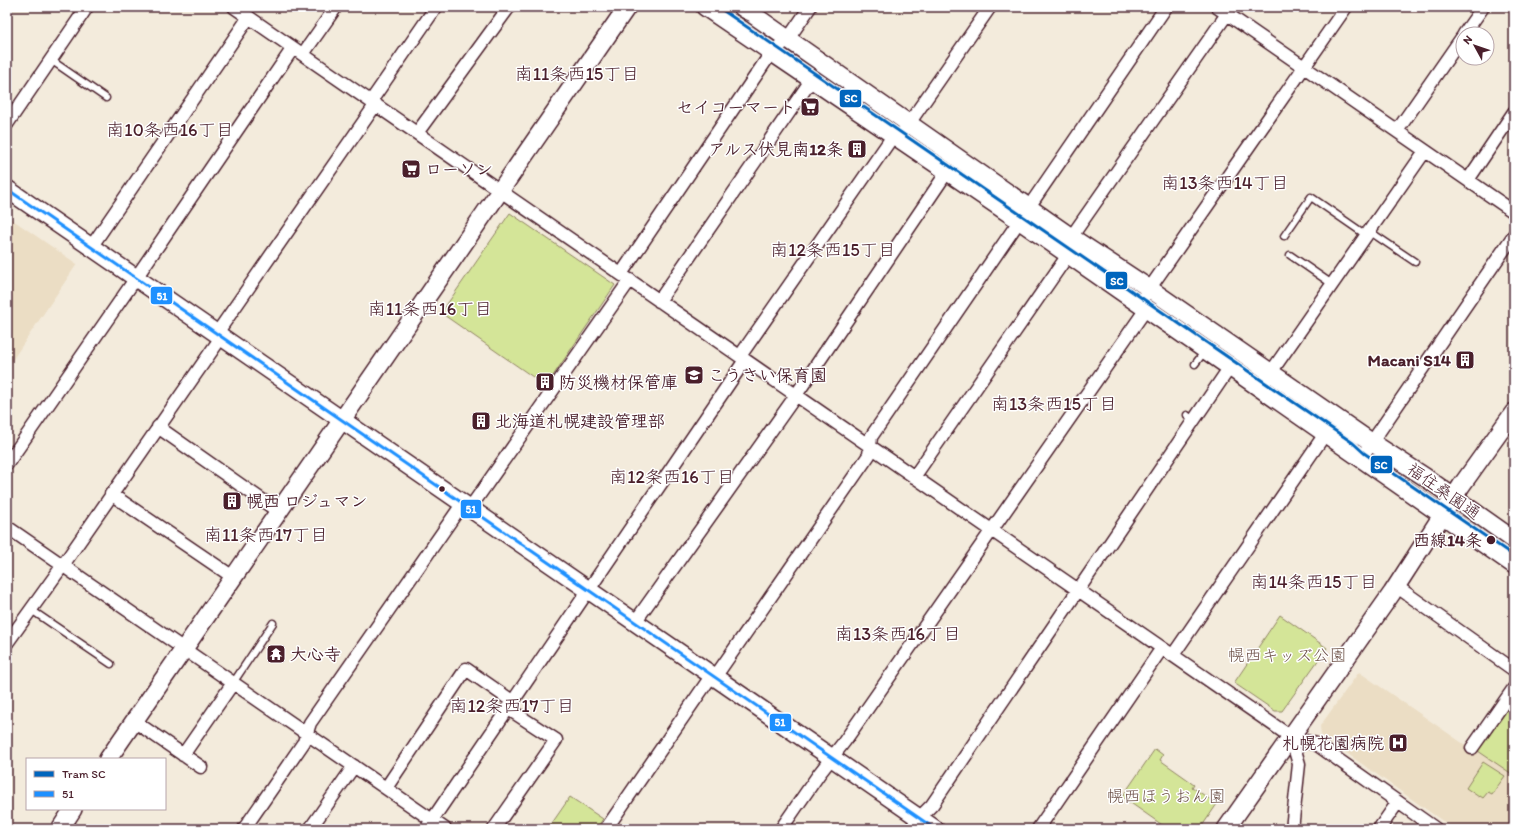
<svg xmlns="http://www.w3.org/2000/svg" width="1521" height="836" viewBox="0 0 1521 836" font-family="Itim,'Klee One',sans-serif">
<style>
.built{fill:#ebddc4}
.green{fill:#d4e598;stroke:#8f8262}
.lines{fill:none;stroke-linecap:round;stroke-linejoin:round}
.lane-casing{stroke:#4a1f2b;stroke-width:9}
.street-casing{stroke:#4a1f2b;stroke-width:15}
.secondary-casing{stroke:#4a1f2b;stroke-width:20}
.lane{stroke:#fff;stroke-width:6}
.street{stroke:#fff;stroke-width:12}
.secondary{stroke:#fff;stroke-width:17}
.tram{stroke:#4a1f2b;stroke-width:1}
.bus-1-casing{stroke:#fff;stroke-width:6}
.bus-1{stroke:#1e90ff;stroke-width:3}
.tram-1-casing{stroke:#fff;stroke-width:6}
.tram-1{stroke:#0065bd;stroke-width:3}
.bus-dot{fill:#4a1f2b;stroke:#fff;stroke-width:1.5}
.labels{text-anchor:middle;dominant-baseline:central;stroke-width:3;stroke-linejoin:round;paint-order:stroke}
.poi-label{font-size:17px;font-weight:bold;fill:#4a1f2b;stroke:#fff;text-anchor:start}
.street-label{font-size:17px;fill:#4a1f2b;stroke:#fff}
.stop-label{font-size:17px;font-weight:bold;fill:#4a1f2b;stroke:#fff;text-anchor:end}
.park-label{font-size:17px;fill:#6c5046;stroke:#fff}
.neighbourhood-label{font-size:18px;fill:#4a1f2b;stroke:#fff}
.line-badge{stroke:#fff;stroke-width:1.5}
.badge-label{font-size:11px;text-anchor:middle;font-weight:bold;fill:#fff}
</style>
<rect width="100%" height="100%" fill="#f3ebdc"/>
<filter id="ink" filterUnits="userSpaceOnUse"><feTurbulence type="fractalNoise" baseFrequency=".025" numOctaves="2"/><feDisplacementMap in="SourceGraphic" scale="8" xChannelSelector="R" yChannelSelector="G"/><feConvolveMatrix kernelMatrix="1 2 1 2 8 2 1 2 1" color-interpolation-filters="sRGB"/></filter>
<g filter="url(#ink)">
<path class="built" d="M7,216l70,48 -70,104z
M1359,672l115,79 34,-46 6,4v120h-60l-133,-94 -1,-9z"/>
<path class="green" d="M510,213l105,72 -69,101 -105,-73z
M1280,615l47,33 -45,63h-7l-41,-28z
M1508,709l6,4v57l-2,4 -34,-23z
M1155,749l8,6 -3,5 34,24 -2,3 25,17 -17,25h-32l-46,-32z
M1483,762l22,14 -13,18 -4,-2 -5,6 -3,-2 -1,1 -13,-9z
M570,797l33,22 -7,10h-48z"/>
<g class="lines">
<g class="lane-casing">
<path id="lane" d="M51,60l55,38
M1369,231l46,31
M1284,236l27,-39 55,38
M1290,255l42,29
M1195,364l10,-13
M1187,415l6,5
M30,609l81,55
M233,683l40,-60"/>
</g>
<g class="street-casing">
<path id="street" d="M234,7l1057,730 25,7 120,85
M1217,7l297,205
M1464,34l19,-27
M303,54l33,-47
M371,101l65,-94
M7,124l80,-117
M905,129l85,-122
M1397,131l66,-95
M417,133l92,-126
M1468,180l46,-68
M1067,243l160,-229
M91,247l158,-230
M621,274l146,-215 5,-7 16,-13 22,-32
M1145,295l201,-288
M659,301l153,-222
M217,333l159,-229
M740,356l153,-220
M1260,388l165,-237
M158,427l121,85
M1361,458l153,-223
M7,464l120,-173 166,-243
M914,477l154,-222
M111,494l122,83
M470,508l160,-228
M7,527l438,302
M1396,586l118,84
M635,622l157,-221 155,-229
M7,643l56,-78 159,-229
M1173,655l152,-221
M715,677l154,-222 2,-18 295,-430
M134,721l67,46
M1291,737l8,27 -7,65
M1472,748l42,-60
M183,755l50,-72
M386,788l80,-119 46,32
M244,829l60,-87 6,-19 153,-220
M310,829l44,-63
M426,829l319,-469
M494,829l62,-89 -49,-32
M606,829l106,-154
M781,829l38,-55 25,-32 302,-433
M911,829l8,-11 13,-13 298,-438
M1038,829l124,-181
M1379,829l19,-27"/>
</g>
<g class="secondary-casing">
<path id="secondary" d="M705,7l315,214 494,344
M742,7l329,230 79,52 221,153 54,35 89,63
M7,189l928,640
M108,759l519,-752
M60,829l13,-20
M1226,829l166,-236 69,-107 53,-74"/>
</g>
<use href="#lane" class="lane"/>
<use href="#street" class="street"/>
<use href="#secondary" class="secondary"/>
<path class="tram" d="M718,7l31,14"/>
<g class="bus-1-casing">
<path id="bus-1" d="M7,189l928,640"/>
</g>
<use href="#bus-1" class="bus-1"/>
<g class="tram-1-casing">
<path id="tram-1" d="M718,7l635,436 11,10 150,103"/>
</g>
<use href="#tram-1" class="tram-1"/>
</g>
</g>
<defs>
<g id="supermarket-square" transform="scale(1)"><rect x="-9" y="-9" width="18" height="18" rx="4" fill="#4a1f2b" stroke="#fff"/><path d="M-6-5.5h2.5l.6 2H6L4.5 2H-2.5L-4.4-4H-6ZM-1.5 3.2a1.3 1.3 0 1 0 .1 0ZM3 3.2a1.3 1.3 0 1 0 .1 0Z" fill="#fff"/></g>
<g id="building-square" transform="scale(1)"><rect x="-9" y="-9" width="18" height="18" rx="4" fill="#4a1f2b" stroke="#fff"/><path d="M-4-6H4V6H1V3H-1V6H-4ZM-2.5-4.3h1.7v1.8h-1.7ZM.8-4.3h1.7v1.8H.8ZM-2.5-1h1.7V.8h-1.7ZM.8-1h1.7V.8H.8Z" fill="#fff"/></g>
<g id="school-square" transform="scale(1)"><rect x="-9" y="-9" width="18" height="18" rx="4" fill="#4a1f2b" stroke="#fff"/><path d="M0-5L7-2L0 1L-7-2ZM-4 1L0 2.5L4 1V4Q0 6-4 4Z" fill="#fff"/></g>
<g id="temple-square" transform="scale(1)"><rect x="-9" y="-9" width="18" height="18" rx="4" fill="#4a1f2b" stroke="#fff"/><path d="M0-6L5-2H3V0L6.5 2.5H4V6H1.5V3h-3V6H-4V2.5H-6.5L-3 0V-2H-5Z" fill="#fff"/></g>
<g id="hospital-square" transform="scale(1)"><rect x="-9" y="-9" width="18" height="18" rx="4" fill="#4a1f2b" stroke="#fff"/><path d="M-5-5h3v3.5h4V-5h3V5h-3V1.5h-4V5h-3Z" fill="#fff"/></g>
</defs>
<g fill-rule="evenodd">
<use href="#supermarket-square" x="810" y="107"/>
<use href="#building-square" x="857" y="149"/>
<use href="#supermarket-square" x="411" y="169"/>
<use href="#building-square" x="1465" y="360"/>
<use href="#school-square" x="694" y="375"/>
<use href="#building-square" x="545" y="382"/>
<use href="#building-square" x="481" y="421"/>
<use href="#building-square" x="232" y="501"/>
<use href="#temple-square" x="276" y="654"/>
<use href="#hospital-square" x="1398" y="743"/>
</g>
<g class="bus-dot">
<circle cx="442" cy="489" r="3.5"/>
<circle cx="1491" cy="540" r="5"/>
</g>
<g class="labels">
<g class="poi-label">
<text x="796" y="107" text-anchor="end">セイコーマート</text>
<text x="843" y="149" text-anchor="end">アルス伏見南12条</text>
<text x="425" y="169">ローソン</text>
<text x="1451" y="360" text-anchor="end">Macani S14</text>
<text x="708" y="375">こうさい保育園</text>
<text x="559" y="382">防災機材保管庫</text>
<text x="495" y="421">北海道札幌建設管理部</text>
<text x="246" y="501">幌西 ロジュマン</text>
<text x="290" y="654">大心寺</text>
<text x="1384" y="743" text-anchor="end">札幌花園病院</text>
</g>
<g class="street-label">
<text transform="translate(1444 491) rotate(35)">福住桑園通</text>
</g>
<g class="stop-label">
<text x="1482" y="540">西線14条</text>
</g>
<g class="park-label">
<text x="1287" y="655">幌西キッズ公園</text>
<text x="1166" y="796">幌西ほうおん園</text>
</g>
<g class="neighbourhood-label">
<text x="577" y="74">南11条西15丁目</text>
<text x="170" y="130">南10条西16丁目</text>
<text x="1225" y="183">南13条西14丁目</text>
<text x="833" y="250">南12条西15丁目</text>
<text x="430" y="309">南11条西16丁目</text>
<text x="1054" y="404">南13条西15丁目</text>
<text x="672" y="477">南12条西16丁目</text>
<text x="266" y="535">南11条西17丁目</text>
<text x="1314" y="582">南14条西15丁目</text>
<text x="898" y="634">南13条西16丁目</text>
<text x="512" y="706">南12条西17丁目</text>
</g>
</g>
<g class="line-badge">
<rect x="839" y="89" width="23" height="19" rx="4" fill="#0065bd"/>
<rect x="1105" y="271" width="23" height="19" rx="4" fill="#0065bd"/>
<rect x="150" y="286" width="23" height="19" rx="4" fill="#1e90ff"/>
<rect x="1370" y="455" width="23" height="19" rx="4" fill="#0065bd"/>
<rect x="460" y="499" width="22" height="20" rx="4" fill="#1e90ff"/>
<rect x="769" y="713" width="23" height="19" rx="4" fill="#1e90ff"/>
</g>
<g class="badge-label">
<text x="851" y="102">SC</text>
<text x="1117" y="285">SC</text>
<text x="162" y="300">51</text>
<text x="1381" y="469">SC</text>
<text x="471" y="513">51</text>
<text x="780" y="726">51</text>
</g>
<rect width="1521" height="836" fill="none" stroke="#fff" stroke-width="24"/>
<rect x="12" y="12" width="1497" height="812" fill="none" stroke="#4a1f2b" stroke-width="1.5" filter="url(#ink)"/>
<rect x="26" y="758" width="140" height="52" fill="#ffffff" stroke="#b7a5aa"/>
<rect x="34" y="771" width="20" height="6" fill="#0065bd" stroke="#b7a5aa"/>
<text x="62" y="778" font-size="12" fill="#4a1f2b">Tram SC</text>
<rect x="34" y="791" width="20" height="6" fill="#1e90ff" stroke="#b7a5aa"/>
<text x="62" y="798" font-size="12" fill="#4a1f2b">51</text>
<g transform="translate(1475 46) rotate(310)"><circle r="19" fill="#ffffff" stroke="#b7a5aa"/>
<path d="M0-3L7 15L0 10L-7 15Z" fill="#4a1f2b"/>
<text y="-6" font-size="11" font-weight="bold" text-anchor="middle" fill="#4a1f2b">N</text>
</g>
</svg>
